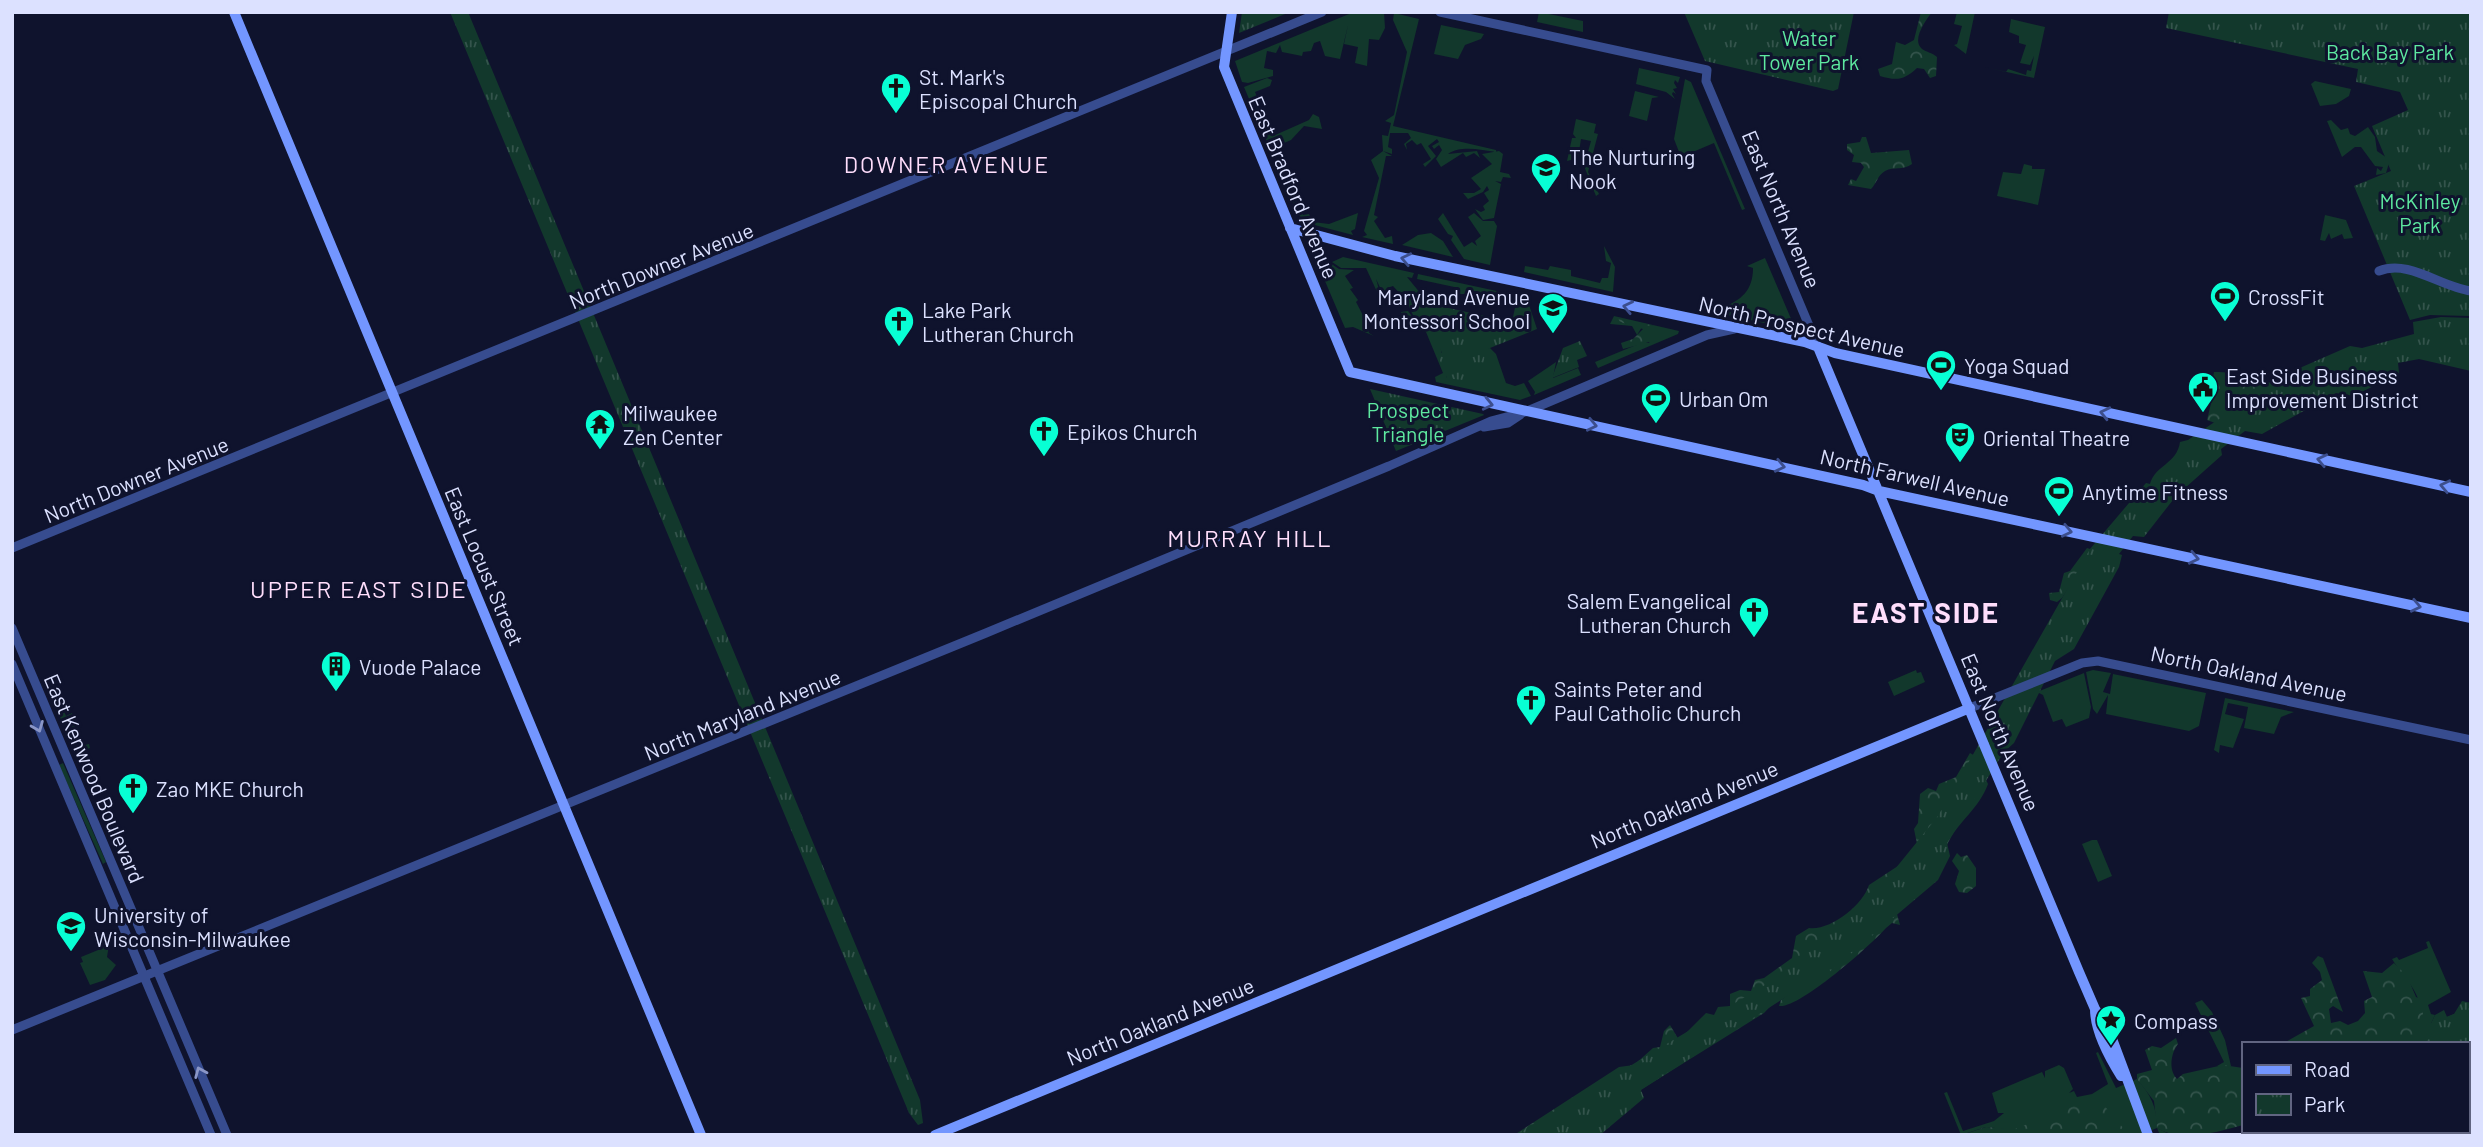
<svg xmlns="http://www.w3.org/2000/svg" width="2483" height="1147" viewBox="0 0 2483 1147" font-family="Barlow,sans-serif">
<style>
.green{fill:#12382c}
.forest{fill:url(#forest-crowns)}
.park{fill:url(#park-tufts)}
.lines{fill:none;stroke-linecap:round;stroke-linejoin:round}
.tertiary{stroke:#374c8f;stroke-width:9}
.secondary{stroke:#7396ff;stroke-width:10}
.oneway{stroke:#3c4e8c}
.oneway2{stroke:#8a96c7}
.labels{text-anchor:middle;dominant-baseline:central;stroke-width:6;stroke-linejoin:round;paint-order:stroke}
.park-label{font-size:21px;fill:#5ee9a0;stroke:#0f132d}
.poi-label{font-size:21px;fill:#dce1ff;stroke:#0f132d;text-anchor:start}
.street-label{font-size:21px;fill:#dce1ff;stroke:#0f132d}
.neighbourhood-label{font-size:23px;letter-spacing:2px;fill:#ffdefc;stroke:#0f132d}
.quarter-label{font-size:24px;letter-spacing:2px;fill:#ffdefc;stroke:#0f132d}
.district-label{font-size:28px;font-weight:bold;letter-spacing:2px;fill:#ffdefc;stroke:#0f132d}
</style>
<defs>
<pattern id="forest-crowns" width="20" height="18" patternUnits="userSpaceOnUse" patternTransform="scale(1.75)"><rect width="20" height="18" fill="#12382c"/><path d="M2 6a3 3 0 1 1 6 0M12 15a3 3 0 1 1 6 0" fill="none" stroke="#34544c"/></pattern>
<pattern id="park-tufts" width="24" height="20" patternUnits="userSpaceOnUse" patternTransform="scale(1.75)"><rect width="24" height="20" fill="#12382c"/><path d="M3 7l-1-3M5 7V3M7 7l1-3M15 17l-1-3M17 17v-4M19 17l1-3" fill="none" stroke="#34544c"/></pattern>
</defs>
<rect width="100%" height="100%" fill="#0f132d"/>
<path class="green" d="M1354,12h30l1,16 -6,12 -10,-1 -2,27 -12,-3 3,-16 -14,-3 4,-19 -8,34 -15,-3 -5,-15 -6,2 -3,8 -8,1 -1,4 -20,-4 -2,-7 -4,8 -9,-2 -3,17 9,2v6l-25,7 -6,-1 -7,-21z
M1539,12l44,9v11l-46,-10z
M1957,12h18l-9,42 -12,-9 3,-1 5,-18 -8,-2z
M1394,13l25,6 -26,107 103,24v2c-15,-2 -35,-7 -48,2l29,-3 3,7 -6,-5 -8,4 -3,-4 -22,14 -5,-8 6,-9 -3,-5 -5,4 -2,-3 7,-4 -2,-3 -9,7 8,10 -11,11 -2,-3 8,-5 -10,-16 -4,2 -5,-5 -6,4 1,6 -3,-6 7,-6 -3,-5h-18l-2,14 4,2v5l-9,-3 -1,-16 6,1 3,-13 -6,-2 9,-6 13,-63 -14,-32z
M2011,19l34,8 -11,51 -50,-11 22,5 2,-3 18,6 1,-5 4,1 3,-15 -4,9 -10,-2 6,-18 -7,-2v-7l-10,-4z
M1441,25l43,9 -3,5 -16,6 -7,14 -24,-5z
M1639,68l41,9 -2,6 -3,-3 -1,3 3,5 -4,1 3,5 -3,-2 -1,2 3,5 -9,-7 -30,-8z
M1267,78l5,2 -2,6 -15,6 18,44 36,-16 4,-6 6,3 3,12 -18,-3 -13,14 -21,9 -26,-62z
M1685,79l6,3 54,127 -3,1 -28,-67 -33,14 -7,-18z
M2315,81l36,8 -2,7 -13,8 -16,2 -9,-22z
M1635,91l24,6 -7,1 -5,23 -18,-5z
M1576,119l20,5 -2,9 4,1 -10,38 11,22 -3,2 -12,-30 7,-25 -10,-2 -3,19 -11,3 5,-23h4l-3,-4z
M2331,120l10,10 7,-2 2,6 5,2 13,-9 7,10 2,14 13,9 -4,13 -10,2 1,-7 4,3 2,-4 -8,-1 -14,-19h-6l-13,10 -15,-36z
M1383,151l9,5h-6l-12,59 4,2 -4,4 11,17 7,-2 1,8 -31,-7 5,-2 -3,-4 15,-53 -8,-18z
M1499,151l4,3 -3,18 9,2 2,4 -8,-1 -2,5 -6,-1 6,3 -7,34 -11,2 -8,-11 6,3 4,-2 -2,-4 6,-5 -5,-8 5,-3 -2,-4 -4,6 -15,7 -5,-6h11l7,-4 -10,-11 21,-14 -10,-10z
M2024,164l8,2v3h13l-7,36 -41,-9 6,-24 18,2z
M1302,195l-5,4 6,16 6,-1 4,8 16,2 29,-11 -3,16 -4,2 2,4 -50,-13 -12,-23z
M1443,213l21,34 8,-5 5,4 -2,-5 6,-5 -13,-19 6,-4 9,8h11l3,5 -7,39 -26,-6 -13,-19 2,-4 -5,-2 -10,-15z
M2325,215l21,5 7,18 -9,1 -2,-5 -11,5 -2,-6 -4,8 -5,-1z
M1431,233l12,8 10,16 -51,-12 16,-10z
M1604,246l11,21 -2,25 -89,-20 1,-6 23,4 2,-4 21,4v6l29,7 2,-5h6l3,-15 -5,-2z
M1343,257l71,16 -2,5 -5,-1 14,17 -1,6 24,7v10l-18,-4 14,32 7,33 20,-28 23,-2 6,6 10,29 9,3 9,-3 7,13 -11,4 -84,-18 -1,-5 8,-4 -17,-41 -8,-2v-5l-9,6 -8,-19 7,-1 9,12 -12,-24 -12,-13 -6,2 2,10 -3,2 -10,-21 8,28 -18,-39h-25l-9,-6z
M1765,258l27,63 -5,7 -87,-19 1,-3 18,-3 3,5c19,-8 31,-17 31,-40l-6,-2z
M1330,263l9,6 15,1 -9,6 8,12 -3,1 8,11 -2,2 12,23 1,8 5,3 -21,-9 -8,1 -26,-61z
M1418,274l88,19v4l-39,-7 -2,4h-5l-1,-6 -42,-9z
M1614,316l65,15 -1,3 -80,34 -3,-6 46,-19h8l6,-17 -35,-4 22,5 -5,8 -5,-9 -22,-2z
M1556,362l-3,16 25,-10 3,7 -47,20 1,-3 -7,-11z
M1916,670l1,3 4,-1 4,10 -31,14 -6,-14z
M2093,670l18,3 -8,19 7,2 3,-20 93,19 -7,33 -10,5 -83,-17 2,-19 -11,19 -4,-5 -7,-37z
M2084,673l7,34 -2,11 -23,9 -4,-8 -9,3 -10,-27 -6,-3z
M2225,698l69,14 -13,5 -7,17 -30,-6 4,-21 -20,-4 -3,11 19,5 -11,29 -13,-3 -1,8 -5,-3z
M63,709l3,7 6,-3 13,32 4,-1 1,4 -15,6 -17,-42z
M63,763l43,99 -3,2 -44,-99z
M2092,840h5l15,36 -14,6 -16,-38z
M110,939l-3,18 9,8 -11,15 -15,5 -10,-22 3,-1 -2,-5 22,-9 -2,-5z
M2429,941l22,51 -23,13 3,9 4,1 -7,15 -7,-3c4,-33 -14,-44 -29,-68l5,-2 2,3 29,-12 -2,-6z
M2202,1000l10,12 13,28 6,26h-14l7,-4 -29,-59z
M2098,1052l18,36 21,-9c14,16 20,28 20,49l14,7h-11l-3,-7 -17,7h-154l18,-6 -18,-2 -25,8 -17,-42 3,-1 16,39 31,-10 10,-8h-6l-6,-20 50,-21 3,6v-7l14,-6 5,3 9,21 -4,4 5,-2 3,6 15,-3 16,-10 -12,-31z"/>
<path class="forest" d="M1921,12h11c-6,8 -21,28 -10,37 4,3 11,4 15,8l-1,19 -6,2 -6,-9 -7,-1c-13,12 -20,13 -37,8l-2,-7 14,-5 4,-22 9,3 9,-5z
M1862,137h4l5,16 38,-3 3,14c-9,7 -18,2 -27,7 -8,5 -8,12 -14,18l-23,-4 3,-6 5,2 8,-14 -3,-4 -9,-1 2,-7 -7,-5v-6l13,-2z
M1618,318l37,8 2,14 -34,9 -2,-6 12,-4 10,-10 -23,-7z
M2325,357l-99,70 -19,-7 8,-33 -3,-5 2,-10c17,-1 29,5 45,4l13,8z
M2087,548l3,1v5l-28,44 -5,4 -7,-2 -1,-7 10,-1 5,-19 6,-2z
M1970,753l5,3 13,28c-9,25 -30,37 -41,61l-7,-15 -176,183 -130,81 -35,41h-85l105,-68 15,-2 19,-17 7,-1 4,-16 6,-6 9,15 27,-27 8,2 4,-8 12,-1v-12l10,-4 11,1 4,-11 9,-2 28,-20 4,-22 13,-8c21,3 54,-23 60,-43l32,-21 16,-20 -3,-15 4,-6 2,-29 8,-6 8,3 3,-7 17,-7z
M1957,853l4,4 6,-2 9,13v18l-9,7 -8,-1 -4,-8 4,-13 -7,-10z
M1897,914l3,11 -8,-2 -6,5c-16,18 -87,81 -107,78l2,-6z
M2318,956l5,2 20,54 -10,-6 -4,3 2,14 9,-2 8,4 10,-4 7,-8 -1,-12 8,-4 -9,-26 19,2 12,-10 13,13 9,21 12,5 -5,6v22h5l7,-15 9,-5 3,7 7,-3 13,30h-185l32,-18 -13,-28 9,-2v-7l12,-9 -2,-8 -8,-9z
M2176,1038l2,6c-7,9 -10,26 -1,35l6,-5 40,-9 20,3v57c-26,7 -61,18 -86,3l-3,-27 -17,-22v-5l15,-4 -7,-20 7,-4 9,2z
M2102,1103l27,32h-167l24,-8 29,2 64,-25z"/>
<path class="park" d="M450,12h18l452,1088 3,23 -5,2 -9,-12z
M1242,12h48l-51,21z
M1684,12h170l-16,77 -5,2 -128,-30z
M2169,12h302v304l-41,-1 -20,5 -56,-134 37,-15 -19,-45 36,-16 -8,-18 -44,-10 2,-13 -192,-41z
M1516,303l13,2 8,24 -52,21 -3,33 -35,-5 -10,-25h5l-17,-41 19,4v-9l68,15z
M2441,317l30,1v53l-52,-12 -21,4 1,10 -45,23 -18,-3 -74,41 -17,-3 -24,18 1,6 -46,41 -32,41 -11,-1 -14,18 3,1 -3,12 -45,82 -19,12 -41,82 -10,9 -57,91 3,13 -12,24 -117,99 -29,14 -151,97 3,8 -44,37h-85l255,-153 32,-24 72,-63 64,-79 152,-267 56,-66 4,1c5,-19 27,-20 30,-42l8,-2 96,-65 66,-29 12,2 52,-14 -1,-12z
M1580,341l7,15 -10,4 2,7 -27,11 11,-30z
M1370,389l113,25 1,1 -88,36z
M2462,1001l9,2v93l-4,9v-61h-39l-7,-17 33,-13z"/>
<g class="lines">
<path class="tertiary" d="M1440,12l267,58
M1707,70l-1,11 112,266
M2379,271c30,-12 61,16 92,20
M1484,427l24,-4 12,-8
M12,548l1310,-536
M12,628l215,507
M12,664l199,471
M1970,708l112,-45 16,-2 373,79
M12,1030l974,-397 403,-167 102,-45 34,-9 182,-77 27,-6"/>
<path class="secondary" d="M234,12l467,1123
M1232,12l-8,55 126,305 513,113 16,6 592,127
M1290,228l105,28 410,86 30,11 636,139
M1818,347l261,625 16,37 13,19 40,107
M2095,1009c0,23 14,48 26,67
M935,1135l1035,-427"/>
</g>
<defs><path id="oneway-chevron" d="M-2-3.5L2.5 0L-2 3.5" fill="none" stroke-width="1.6" stroke-linecap="round" stroke-linejoin="round" transform="scale(1.75)"/></defs>
<g class="oneway">
<use href="#oneway-chevron" transform="translate(1406 259) rotate(-168)"/>
<use href="#oneway-chevron" transform="translate(1628 307) rotate(-168)"/>
<use href="#oneway-chevron" transform="translate(1488 404) rotate(13)"/>
<use href="#oneway-chevron" transform="translate(2105 413) rotate(-167)"/>
<use href="#oneway-chevron" transform="translate(1592 425) rotate(12)"/>
<use href="#oneway-chevron" transform="translate(2322 460) rotate(-168)"/>
<use href="#oneway-chevron" transform="translate(1780 466) rotate(12)"/>
<use href="#oneway-chevron" transform="translate(2445 486) rotate(-168)"/>
<use href="#oneway-chevron" transform="translate(2067 531) rotate(12)"/>
<use href="#oneway-chevron" transform="translate(2194 558) rotate(12)"/>
<use href="#oneway-chevron" transform="translate(2416 606) rotate(12)"/>
</g>
<g class="oneway2">
<use href="#oneway-chevron" transform="translate(38 727) rotate(68)"/>
<use href="#oneway-chevron" transform="translate(200 1072) rotate(-113)"/>
</g>
<defs>
<g id="church-pin" transform="scale(1.575)"><path d="M0 17L-7.5 6A9.5 9.5 0 1 1 7.5 6Z" fill="#08ffd4" stroke="#0f132d"/><path d="M-1.2-6h2.4v3.5h3.3v2.4h-3.3V6h-2.4V-.1h-3.3v-2.4h3.3Z" fill="#111"/></g>
<g id="school-pin" transform="scale(1.575)"><path d="M0 17L-7.5 6A9.5 9.5 0 1 1 7.5 6Z" fill="#08ffd4" stroke="#0f132d"/><path d="M0-5L7-2L0 1L-7-2ZM-4 1L0 2.5L4 1V4Q0 6-4 4Z" fill="#111"/></g>
<g id="stadium-pin" transform="scale(1.575)"><path d="M0 17L-7.5 6A9.5 9.5 0 1 1 7.5 6Z" fill="#08ffd4" stroke="#0f132d"/><path d="M0-5a6.5 5 0 1 0 0 10a6.5 5 0 1 0 0-10ZM-3.5-1.8h7v3.6h-7Z" fill="#111"/></g>
<g id="civic-pin" transform="scale(1.575)"><path d="M0 17L-7.5 6A9.5 9.5 0 1 1 7.5 6Z" fill="#08ffd4" stroke="#0f132d"/><path d="M-.6-6.5H3V-4.5H.6V-3L4-1V1h2V6H-6V1h2V-1L-.6-3ZM-1.2 2.5V6h2.4V2.5Z" fill="#111"/></g>
<g id="temple-pin" transform="scale(1.575)"><path d="M0 17L-7.5 6A9.5 9.5 0 1 1 7.5 6Z" fill="#08ffd4" stroke="#0f132d"/><path d="M0-6L5-2H3V0L6.5 2.5H4V6H1.5V3h-3V6H-4V2.5H-6.5L-3 0V-2H-5Z" fill="#111"/></g>
<g id="theatre-pin" transform="scale(1.575)"><path d="M0 17L-7.5 6A9.5 9.5 0 1 1 7.5 6Z" fill="#08ffd4" stroke="#0f132d"/><path d="M-5-5.5Q0-4 5-5.5V0Q5 5 0 6Q-5 5-5 0ZM-3.3-2.5H-1v1.5H-3.3ZM1-2.5H3.3v1.5H1ZM-2.8 1Q0 5.5 2.8 1Z" fill="#111"/></g>
<g id="building-pin" transform="scale(1.575)"><path d="M0 17L-7.5 6A9.5 9.5 0 1 1 7.5 6Z" fill="#08ffd4" stroke="#0f132d"/><path d="M-4-6H4V6H1V3H-1V6H-4ZM-2.5-4.3h1.7v1.8h-1.7ZM.8-4.3h1.7v1.8H.8ZM-2.5-1h1.7V.8h-1.7ZM.8-1h1.7V.8H.8Z" fill="#111"/></g>
<g id="university-pin" transform="scale(1.575)"><path d="M0 17L-7.5 6A9.5 9.5 0 1 1 7.5 6Z" fill="#08ffd4" stroke="#0f132d"/><path d="M0-5L7-2L0 1L-7-2ZM-4 1L0 2.5L4 1V4Q0 6-4 4Z" fill="#111"/></g>
<g id="sight-pin" transform="scale(1.575)"><path d="M0 17L-7.5 6A9.5 9.5 0 1 1 7.5 6Z" fill="#08ffd4" stroke="#0f132d"/><path d="M0-6L1.8-2.2L6-1.7L2.9 1.2L3.7 5.4L0 3.3L-3.7 5.4L-2.9 1.2L-6-1.7L-1.8-2.2Z" fill="#111"/></g>
</defs>
<g fill-rule="evenodd">
<use href="#church-pin" x="896" y="88"/>
<use href="#school-pin" x="1546" y="168"/>
<use href="#stadium-pin" x="2225" y="296"/>
<use href="#school-pin" x="1553" y="308"/>
<use href="#church-pin" x="899" y="321"/>
<use href="#stadium-pin" x="1941" y="365"/>
<use href="#civic-pin" x="2203" y="387"/>
<use href="#stadium-pin" x="1656" y="398"/>
<use href="#temple-pin" x="600" y="424"/>
<use href="#church-pin" x="1044" y="431"/>
<use href="#theatre-pin" x="1960" y="437"/>
<use href="#stadium-pin" x="2059" y="491"/>
<use href="#church-pin" x="1754" y="612"/>
<use href="#building-pin" x="336" y="666"/>
<use href="#church-pin" x="1531" y="700"/>
<use href="#church-pin" x="133" y="788"/>
<use href="#university-pin" x="71" y="926"/>
<use href="#sight-pin" x="2111" y="1020"/>
</g>
<g class="labels">
<g class="park-label">
<text x="1809" y="37">Water<tspan x="1809" dy="24">Tower Park</tspan></text>
<text x="2390" y="51">Back Bay Park</text>
<text x="2420" y="200">McKinley<tspan x="2420" dy="24">Park</tspan></text>
<text x="1408" y="409">Prospect<tspan x="1408" dy="24">Triangle</tspan></text>
</g>
<g class="poi-label">
<text x="919" y="76">St. Mark's<tspan x="919" dy="24">Episcopal Church</tspan></text>
<text x="1569" y="156">The Nurturing<tspan x="1569" dy="24">Nook</tspan></text>
<text x="1530" y="296" text-anchor="end">Maryland Avenue<tspan x="1530" dy="24">Montessori School</tspan></text>
<text x="2248" y="296">CrossFit</text>
<text x="922" y="309">Lake Park<tspan x="922" dy="24">Lutheran Church</tspan></text>
<text x="1964" y="365">Yoga Squad</text>
<text x="2226" y="375">East Side Business<tspan x="2226" dy="24">Improvement District</tspan></text>
<text x="1679" y="398">Urban Om</text>
<text x="623" y="412">Milwaukee<tspan x="623" dy="24">Zen Center</tspan></text>
<text x="1067" y="431">Epikos Church</text>
<text x="1983" y="437">Oriental Theatre</text>
<text x="2082" y="491">Anytime Fitness</text>
<text x="1731" y="600" text-anchor="end">Salem Evangelical<tspan x="1731" dy="24">Lutheran Church</tspan></text>
<text x="359" y="666">Vuode Palace</text>
<text x="1554" y="688">Saints Peter and<tspan x="1554" dy="24">Paul Catholic Church</tspan></text>
<text x="156" y="788">Zao MKE Church</text>
<text x="94" y="914">University of<tspan x="94" dy="24">Wisconsin-Milwaukee</tspan></text>
<text x="2134" y="1020">Compass</text>
</g>
<g class="street-label">
<text transform="translate(1294 187) rotate(67)">East Bradford Avenue</text>
<text transform="translate(1782 209) rotate(67)">East North Avenue</text>
<text transform="translate(661 265) rotate(-22)">North Downer Avenue</text>
<text transform="translate(1802 326) rotate(13)">North Prospect Avenue</text>
<text transform="translate(1915 477) rotate(13)">North Farwell Avenue</text>
<text transform="translate(136 479) rotate(-22)">North Downer Avenue</text>
<text transform="translate(485 566) rotate(67)">East Locust Street</text>
<text transform="translate(2249 673) rotate(12)">North Oakland Avenue</text>
<text transform="translate(742 714) rotate(-22)">North Maryland Avenue</text>
<text transform="translate(2001 732) rotate(67)">East North Avenue</text>
<text transform="translate(95 778) rotate(67)">East Kenwood Boulevard</text>
<text transform="translate(1684 804) rotate(-22)">North Oakland Avenue</text>
<text transform="translate(1160 1021) rotate(-22)">North Oakland Avenue</text>
</g>
<g class="neighbourhood-label">
<text x="947" y="164">DOWNER AVENUE</text>
</g>
<g class="quarter-label">
<text x="1250" y="537">MURRAY HILL</text>
<text x="359" y="588">UPPER EAST SIDE</text>
</g>
<g class="district-label">
<text x="1926" y="612">EAST SIDE</text>
</g>
</g>
<rect width="2483" height="1147" fill="none" stroke="#dce1ff" stroke-width="28"/>
<rect x="2242" y="1042" width="228" height="91" fill="#0f132d" stroke="#616581" stroke-width="2"/>
<rect x="2256" y="1065" width="35" height="10" fill="#7396ff" stroke="#616581" stroke-width="2"/>
<text x="2304" y="1077" font-size="21" fill="#dce1ff">Road</text>
<rect x="2256" y="1094" width="35" height="21" fill="url(#park-tufts)" stroke="#616581" stroke-width="2"/>
<text x="2304" y="1112" font-size="21" fill="#dce1ff">Park</text>
</svg>
